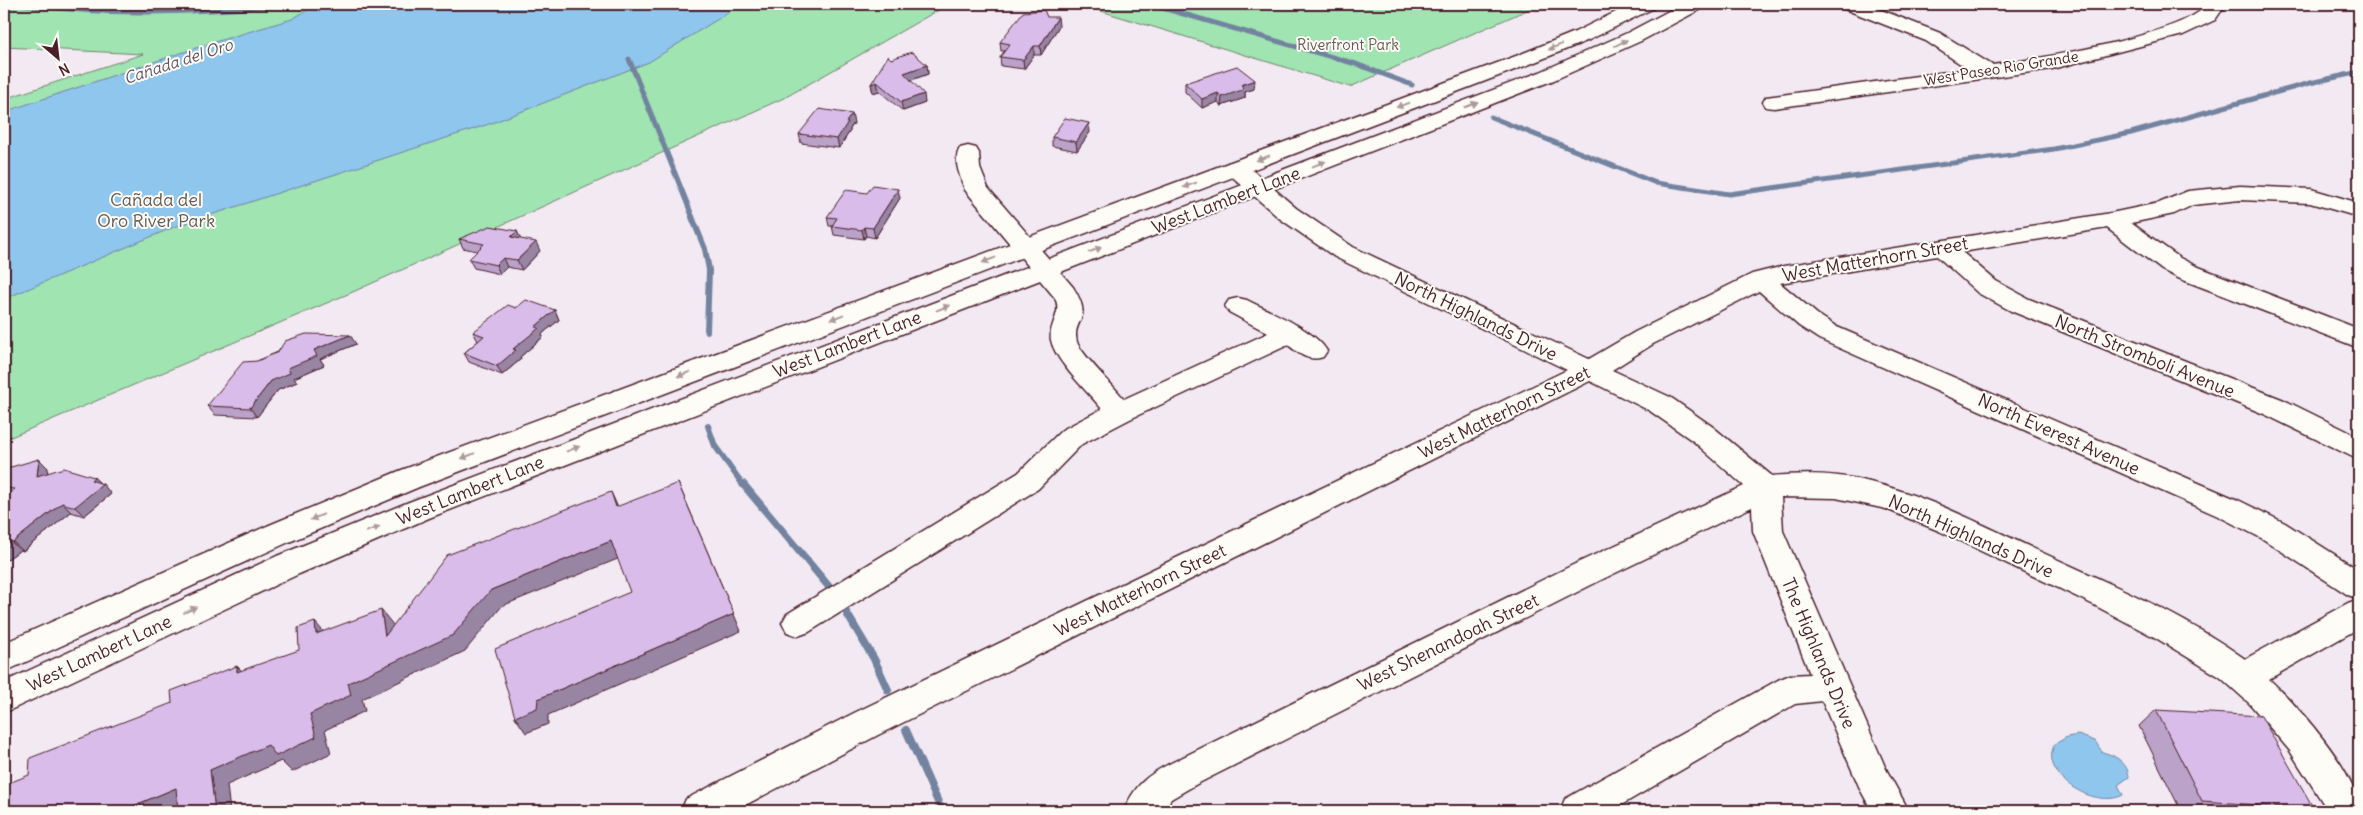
<svg xmlns="http://www.w3.org/2000/svg" width="2363" height="815" viewBox="0 0 2363 815" font-family="Delius,sans-serif">
<style>
.green{fill:#9fe4b1;stroke:#74826e}
.water{fill:#8ec6ed;stroke:#73839f}
.lines{fill:none;stroke-linecap:round;stroke-linejoin:round}
.stream-far2{stroke:#73839f;stroke-width:5}
.stream-far1{stroke:#73839f;stroke-width:6}
.stream{stroke:#73839f;stroke-width:8}
.minor-casing{stroke:#4a1f2b;stroke-width:3}
.secondary-casing{stroke:#4a1f2b;stroke-width:3}
.minor{fill:#fdfcf7;fill-rule:evenodd}
.secondary{fill:#fdfcf7;fill-rule:evenodd}
.wall{fill:#bba2c8;stroke:#4a1f2b}
.shaded-wall{fill:#9884a3;stroke:#4a1f2b}
.building{fill:#d9bce9;stroke:#4a1f2b}
.oneway{fill:#ac999b}
.labels{text-anchor:middle;dominant-baseline:central;stroke-width:4;stroke-linejoin:round;paint-order:stroke}
.far-park-label{font-size:15px;fill:#645a53;stroke:#fdfcf7}
.far-street-label{font-size:15px;fill:#4a1f2b;stroke:#fdfcf7}
.far-water-label{font-size:16px;font-style:italic;fill:#5e5165;stroke:#fdfcf7}
.park-label{font-size:18px;fill:#645a53;stroke:#fdfcf7}
.street-label{font-size:18px;fill:#4a1f2b;stroke:#fdfcf7}
</style>
<rect width="100%" height="100%" fill="#f2e9f3"/>
<filter id="ink" filterUnits="userSpaceOnUse"><feTurbulence type="fractalNoise" baseFrequency=".02" numOctaves="2"/><feDisplacementMap in="SourceGraphic" scale="10" xChannelSelector="R" yChannelSelector="G"/><feConvolveMatrix kernelMatrix="1 2 1 2 8 2 1 2 1" color-interpolation-filters="sRGB"/></filter>
<g filter="url(#ink)">
<path class="green" d="M4,4h945l-163,93 -431,194 -351,149v-341l139,-45 -139,-7z
M1078,4h463l-191,83z"/>
<path class="water" d="M318,4h424l-93,58 -157,61 -318,104 -170,72v-187l204,-68 84,-25z
M2078,735l17,6 7,11c13,3 26,11 27,25l-11,8 5,10c-29,15 -86,-21 -68,-51l12,-7z"/>
<g class="lines">
<path class="stream-far2" d="M23,4c92,13 182,8 274,0
M1149,4l207,60 56,21
M629,59l64,159
M1491,117l165,66 73,11 325,-45 77,-16 179,-50 49,-11"/>
<path class="stream-far1" d="M692,217l13,32 4,21 -2,61
M708,426l7,20 29,40"/>
<path class="stream" d="M743,484l87,104
M846,612l28,47 14,31
M906,730l36,81"/>
<g class="minor-casing">
<path id="minor" d="M1840,4h26l74,29 52,32c40,-5 194,-30 215,-61h19l-11,16 -32,15 -131,34 -278,39 -8,-1 -3,-5 3,-5 8,-1 194,-27 -42,-28 -84,-33z
M968,146l8,2 3,5 1,15 8,20 85,99c22,35 -2,31 4,55 3,11 38,45 47,57l144,-66 -39,-21 -4,-6 4,-6 9,-2 9,2c23,12 67,29 80,51l-4,6c-15,5 -23,-3 -35,-12l-158,74 -48,25 -44,45 -229,143 -11,4 -11,-4 -5,-9 5,-9 231,-141 44,-43 40,-21c-14,-17 -47,-48 -51,-69 -3,-16 12,-26 4,-42l-90,-108c-4,-12 -13,-30 -5,-42z
M1236,161l8,2 52,45 57,39 236,112 46,-27 117,-58 32,-8 327,-53 48,-10 29,-12 52,-5 71,3 48,14v14l-49,-14 -70,-3 -47,5 -19,9 -43,9 49,35 16,8 163,63v19l-181,-70 -16,-8 -55,-42 -145,24 34,29 33,18 255,101 75,37v23l-95,-46 -253,-103 -33,-18 -41,-37 -157,27 37,31 20,13 401,173 47,23 74,47v29l-11,-4 -85,-56 -45,-23 -399,-177 -20,-13 -40,-35 -106,53 -41,26 58,27 43,30 59,49c31,-3 63,-3 94,5 61,14 118,45 175,71 69,32 142,62 204,107l103,-56 11,-4v29l-90,51c27,25 90,95 90,132h-31l-38,-60 -40,-47 -30,-27 -64,-39 -62,-33 -155,-74 -53,-22 -50,-11 -55,-1 2,34 103,238 23,42h-37l-11,-20 -39,-90 -27,3 -184,107h-51l5,-12 213,-119 12,-5 20,-1 -57,-143 -1,-24 -151,73 -406,205 -24,14 -8,12h-39c10,-25 23,-36 47,-48l408,-201 165,-76 -51,-45 -43,-30 -60,-30 -712,354 -144,76h-53l5,-12 168,-86 713,-343 -232,-113 -56,-39 -51,-45 -3,-5 3,-5z"/>
</g>
<g class="secondary-casing">
<path id="secondary" d="M1632,4h25l-3,4 -65,32 -59,24 -1111,423 -130,55 -285,130v-29l263,-117 132,-55 1117,-415 59,-24z
M1682,4h24l-3,4 -62,33 -87,39 -1125,438 -130,56 -295,139v-31l273,-126 132,-54 1131,-430 87,-39z"/>
</g>
<use href="#minor" class="minor"/>
<use href="#secondary" class="secondary"/>
</g>
<path class="wall" d="M1047,17l12,9 -18,29h-7l-10,14 -23,-3 -1,-9 5,-6h-4l-1,-9z
M891,59l36,6 1,9 -17,6 14,23 -22,8 -24,-20 -6,2 -2,-9z
M1185,83l69,6 -9,3v6l-24,8 -3,-4 -16,6 -17,-16z
M854,123l-4,6v2l-11,17 -38,-5 -2,-9z
M1090,132l-13,19 -25,-5v-9z
M900,198l-25,40 -9,-2 -2,3 -30,-4 -2,-9h-3l-2,-9z
M517,231l3,8 20,12 -18,19 -15,-3 -7,7 -26,-6 -5,-9 8,-8 -14,-3 -4,-9z
M516,308l39,2 4,10 -17,14 1,3 -23,20 1,2 -19,16 -33,-13 -5,-9 14,-12 -5,-9z
M356,344l-36,15 4,6 -30,13 3,4 -19,8 -21,27 -42,-2 -8,-9 50,-45 21,-9z
M39,459l9,9 -1,5 47,4 17,17 -27,22 -13,-4 -48,39 -3,-1 -16,12v-64l3,-2 -3,-1v-22z
M2156,710l158,99 -3,2h-130l-42,-85z"/>
<path class="shaded-wall" d="M1058,17l1,9 -18,29 -1,-9z
M1034,46v9l-10,14 -1,-9z
M927,65l1,9 -22,8 -2,-9z
M1255,80l-1,9 -9,3v6l-24,8 1,-9 19,-12z
M877,82l2,9 -6,2 -2,-9z
M1218,93v9l-16,6v-9z
M924,94l1,9 -22,8 -2,-9z
M852,114l2,9 -4,6v2l-11,17 -2,-9 9,-17z
M1089,123l1,9 -13,19 -1,-9z
M898,189l2,9 -25,40 -2,-10z
M864,227l2,9 -2,3 -2,-9z
M517,231l4,9 -10,-3z
M536,242l4,9 -18,19 -5,-10z
M503,258l4,9 -7,7 -4,-9z
M555,310l4,10 -17,14 1,3 -23,20 1,2 -19,16 -5,-9 38,-39z
M350,335l6,9 -36,15 4,6 -30,13 3,4 -19,8 -21,27 -7,-9 21,-27 43,-31z
M39,459l9,9 -2,17 -9,-9z
M94,477l8,8 1,-1 8,10 -27,22 -9,-9 16,-27z
M678,483l63,148 -193,84v9l-22,9 -11,-16 23,-18 196,-85z
M611,492l8,18 -3,-3z
M62,503l9,9 -48,39 -10,-9z
M10,541l10,9 -16,12v-16z
M611,541l9,17 -118,48 -37,45 -103,48 3,12 -40,19 6,23 -39,19 -11,-11 -54,24 3,26h-15l-5,-41 100,-56 38,-31 143,-93z
M381,610l13,16 -9,10z
M315,622l14,16 -13,-4z
M237,666l15,16 -15,-10z
M176,788l17,15 -18,8h-42v-5z"/>
<path class="building" d="M1044,10l3,7h11l-18,29h-6l-11,14 -23,-3 10,-13 -10,-2 23,-30z
M912,52l15,13 -23,8 20,21 -23,8 -24,-20 -6,2 17,-28 3,3z
M1237,66l18,14 -14,5 4,4 -23,8 -4,-4 -16,6 -17,-16z
M819,109l33,5 -6,8h2l-11,17 -38,-5z
M1065,118l24,5 -13,19 -24,-5z
M873,185l25,4 -25,39 -9,-1 -2,3 -30,-4 5,-8 -10,-1 19,-27 21,3z
M490,226l27,5 -6,6 25,5 -19,18 -14,-2 -7,7 -27,-6 15,-15 -25,-5z
M526,300l29,10 -20,17 4,1 -26,21 3,1 -19,16 -33,-13 20,-17 -11,-4 35,-27 8,3z
M306,334l44,1 -36,15 3,6 -29,12 2,5 -19,8 -21,27 -43,-2 36,-44 14,-1 21,-9 7,-11z
M39,459l-2,17 27,-8 30,9 -3,3 12,4 -28,23 -13,-4 -49,39 -3,-1 -6,5v-48l11,-9 -11,-1v-15l7,-6z
M678,483l56,131 -196,85 -1,9 -22,9 -20,-68 135,-57 -19,-51 -120,49 -38,45 -105,48 3,12 -41,19 6,23 -40,19 -8,-11 -58,25 5,41h-37l-2,-23 -43,18v5h-129v-26l25,-10 1,-17 142,-55 -1,-12 66,-25v6l62,-22 -1,-22 17,-6 1,12 65,-24 4,26 62,-81 164,-63 5,15z
M2156,710l105,6 53,93 -112,-8z"/>
<defs><path id="oneway-solid" d="M-6-.8H1V-3.2L6.5 0L1 3.2V.8H-6Z" transform="scale(1.25)"/></defs>
<g class="oneway">
<use href="#oneway-solid" transform="translate(1621 43) rotate(-26)"/>
<use href="#oneway-solid" transform="translate(1555 47) rotate(157)"/>
<use href="#oneway-solid" transform="translate(1403 105) rotate(160)"/>
<use href="#oneway-solid" transform="translate(1471 105) rotate(-21)"/>
<use href="#oneway-solid" transform="translate(1263 158) rotate(159)"/>
<use href="#oneway-solid" transform="translate(1319 164) rotate(-21)"/>
<use href="#oneway-solid" transform="translate(1190 185) rotate(160)"/>
<use href="#oneway-solid" transform="translate(1095 250) rotate(-21)"/>
<use href="#oneway-solid" transform="translate(989 260) rotate(159)"/>
<use href="#oneway-solid" transform="translate(943 308) rotate(-21)"/>
<use href="#oneway-solid" transform="translate(837 317) rotate(159)"/>
<use href="#oneway-solid" transform="translate(684 374) rotate(159)"/>
<use href="#oneway-solid" transform="translate(573 449) rotate(-21)"/>
<use href="#oneway-solid" transform="translate(468 456) rotate(158)"/>
<use href="#oneway-solid" transform="translate(317 517) rotate(157)"/>
<use href="#oneway-solid" transform="translate(373 529) rotate(-22)"/>
<use href="#oneway-solid" transform="translate(190 610) rotate(-25)"/>
</g>
</g>
<g class="labels">
<g class="far-park-label">
<text x="1348" y="44">Riverfront Park</text>
</g>
<g class="far-street-label">
<text transform="translate(2001 68) rotate(-9)">West Paseo Rio Grande</text>
</g>
<g class="far-water-label">
<text transform="translate(178 61) rotate(-18)">Cañada del Oro</text>
</g>
<g class="park-label">
<text x="156" y="199">Cañada del<tspan x="156" dy="21">Oro River Park</tspan></text>
</g>
<g class="street-label">
<text transform="translate(1226 200) rotate(-21)">West Lambert Lane</text>
<text transform="translate(1875 259) rotate(-10)">West Matterhorn Street</text>
<text transform="translate(1476 316) rotate(26)">North Highlands Drive</text>
<text transform="translate(847 344) rotate(-21)">West Lambert Lane</text>
<text transform="translate(2145 356) rotate(22)">North Stromboli Avenue</text>
<text transform="translate(1504 412) rotate(-26)">West Matterhorn Street</text>
<text transform="translate(2059 434) rotate(24)">North Everest Avenue</text>
<text transform="translate(470 490) rotate(-22)">West Lambert Lane</text>
<text transform="translate(1971 536) rotate(24)">North Highlands Drive</text>
<text transform="translate(1140 590) rotate(-26)">West Matterhorn Street</text>
<text transform="translate(1448 642) rotate(-26)">West Shenandoah Street</text>
<text transform="translate(99 653) rotate(-25)">West Lambert Lane</text>
<text transform="translate(1819 653) rotate(67)">The Highlands Drive</text>
</g>
</g>
<rect width="2363" height="815" fill="none" stroke="#fdfcf7" stroke-width="20"/>
<rect x="10" y="10" width="2343" height="795" fill="none" stroke="#4a1f2b" stroke-width="2" filter="url(#ink)"/>
<g transform="translate(58 58) rotate(152)" stroke="#fdfcf7" stroke-width="4" paint-order="stroke">
<path d="M0-4L9 19L0 12L-9 19Z" fill="#4a1f2b"/>
<text y="-8" font-size="14" font-weight="bold" text-anchor="middle" fill="#4a1f2b">N</text>
</g>
</svg>
